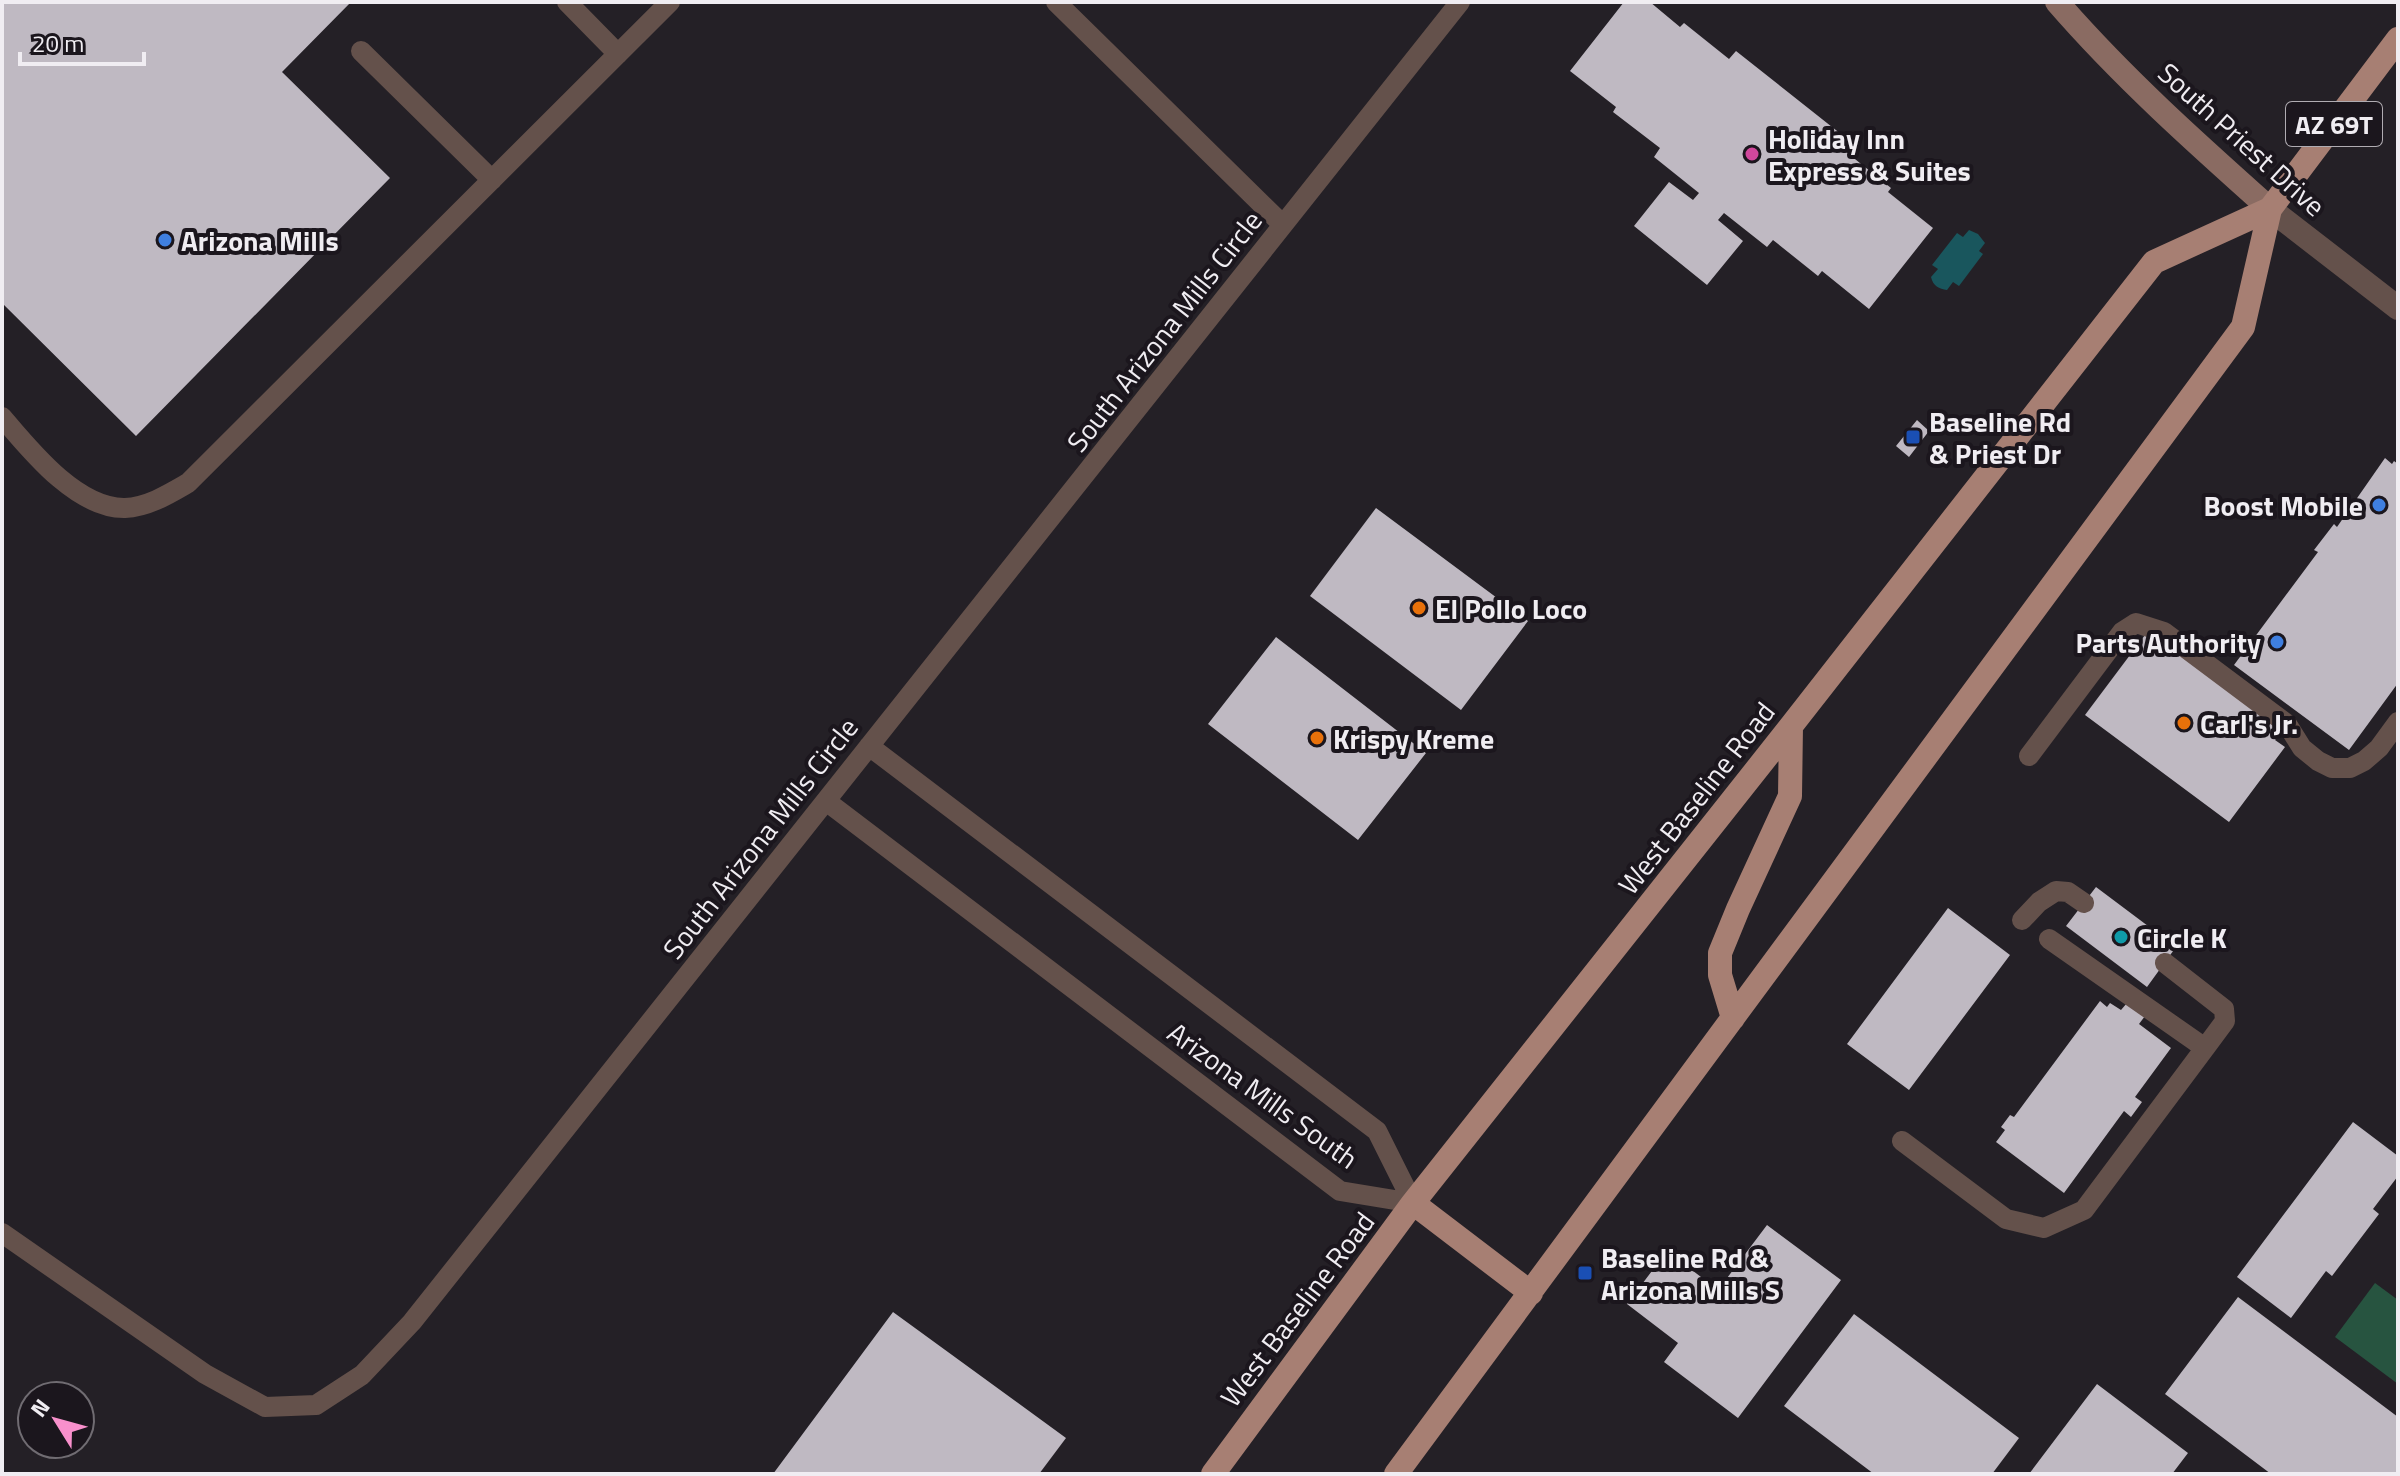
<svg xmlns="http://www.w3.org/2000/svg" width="2400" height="1476" viewBox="0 0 2400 1476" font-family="'Titillium Web',sans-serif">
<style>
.green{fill:#275440}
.water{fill:#19565d}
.building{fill:#bfb9c2}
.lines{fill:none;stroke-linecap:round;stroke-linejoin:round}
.service{stroke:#64514b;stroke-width:20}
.tertiary{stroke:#64514b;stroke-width:24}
.secondary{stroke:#8a6b62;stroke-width:24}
.primary{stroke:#a77f73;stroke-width:24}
.hotel-dot{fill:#d1479c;stroke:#1b161d;stroke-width:3}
.shop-dot{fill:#3f7fe0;stroke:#1b161d;stroke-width:3}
.transit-dot{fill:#1a4fb4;stroke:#1b161d;stroke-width:3}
.food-dot{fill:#e8710a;stroke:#1b161d;stroke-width:3}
.culture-dot{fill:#0f9aa8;stroke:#1b161d;stroke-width:3}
.labels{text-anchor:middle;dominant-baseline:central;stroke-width:8;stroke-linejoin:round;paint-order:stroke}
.shield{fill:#1b161d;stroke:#b0acb2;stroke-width:2}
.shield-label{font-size:26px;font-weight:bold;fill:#f0edf2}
.poi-label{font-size:28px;font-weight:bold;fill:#f0edf2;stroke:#1b161d;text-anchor:start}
.street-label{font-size:28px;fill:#f0edf2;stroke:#1b161d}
</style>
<rect width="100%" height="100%" fill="#242026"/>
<path class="green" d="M2375,1283l23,17v84l-63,-47z"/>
<path class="water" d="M1969,230l9,4 7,9 -6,8 4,3 -24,32 -6,-4 -6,8c-8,-1 -14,-4 -16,-13l7,-8 -6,-4 25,-32 6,4z"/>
<path class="building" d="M2,2h349l-69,70 108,106 -254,258 -134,-133z
M1624,2h26l30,25 4,-4 45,36 7,-8 115,91 -6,9 46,37 -3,4 45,36 -64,81 -47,-38 -4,5 -45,-36 -6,7 -43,-34 -6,7 25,21 -36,44 -73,-59 35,-44 24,18 6,-7 -45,-36 6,-9 -47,-36 3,-5 -46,-36z
M1917,420l12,11 -20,26 -13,-11z
M2385,458l7,6 2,-3 4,3v219l-49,67 -115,-85 84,-113 -4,-2 20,-26 3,3z
M1376,508l152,113 -67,89 -151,-114z
M2148,631l134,100 -7,9 10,7 -56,75 -144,-107z
M1276,637l150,116 -68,87 -150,-116z
M2096,887l80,60 -29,40 -81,-61z
M1948,908l62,47 -101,135 -62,-46z
M2100,1001l7,6 3,-4 11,7 6,-7 18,13 -6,8 32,24 -36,49 7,5 -11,15 -7,-6 -60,82 -68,-51 9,-12 -4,-3 9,-12 4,2z
M2353,1122l45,34v20l-25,33 6,5 -47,62 -6,-5 -35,47 -54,-41z
M1767,1225l74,55 -103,138 -74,-56 14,-19 -51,-39 40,-53 51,39z
M2238,1297l160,120v57h-127l-106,-80z
M893,1312l173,126 -27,36h-266z
M1854,1314l165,124 -27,36h-118l-90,-68z
M2097,1384l91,69 -16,21h-143z"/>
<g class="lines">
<path class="service" d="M567,2l51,52
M1056,2l227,223
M361,51l131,129
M2,417c28,33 75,92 123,91 23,-1 44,-14 63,-25l482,-481
M869,746l508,385 36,72
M2029,756l93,-124 14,-9 28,9 123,92 15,24 16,13 14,7h18l14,-7 15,-13 19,-26
M826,801l514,390 73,12
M2022,920l17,-18 17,-11 12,1 16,11
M2165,963l59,46 1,12 -20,27
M1902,1141l104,78 38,9 40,-18 121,-162 -156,-109
M2,1233l203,141 60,33 51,-2 46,-30 50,-53 1048,-1320"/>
<path class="tertiary" d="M2270,209l128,99"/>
<path class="secondary" d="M2057,2c65,75 139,141 213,207"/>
<path class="primary" d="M1733,1018l-13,-43v-22l18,-44 52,-113 1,-70
M1413,1203l118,90
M1213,1474l200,-271 378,-477 363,-464 116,-53
M1396,1474l847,-1147 27,-118 128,-170"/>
</g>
<circle class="hotel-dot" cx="1752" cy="154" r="8"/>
<g class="shop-dot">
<circle cx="165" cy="240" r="8"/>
<circle cx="2379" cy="505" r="8"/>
<circle cx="2277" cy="642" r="8"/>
</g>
<g class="transit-dot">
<rect x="1905" y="429" width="16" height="16" rx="4"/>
<rect x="1577" y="1265" width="16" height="16" rx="4"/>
</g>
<g class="food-dot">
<circle cx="1419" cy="608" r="8"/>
<circle cx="2184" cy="723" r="8"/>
<circle cx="1317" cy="738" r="8"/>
</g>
<circle class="culture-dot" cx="2121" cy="937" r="8"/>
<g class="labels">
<rect class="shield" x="2286" y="102" width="96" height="44" rx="6"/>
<g class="shield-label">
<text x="2334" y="124">AZ 69T</text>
</g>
<g class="poi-label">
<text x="1768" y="138">Holiday Inn<tspan x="1768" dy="32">Express &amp; Suites</tspan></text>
<text x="181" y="240">Arizona Mills</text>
<text x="1929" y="421">Baseline Rd<tspan x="1929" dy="32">&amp; Priest Dr</tspan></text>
<text x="2363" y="505" text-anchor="end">Boost Mobile</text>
<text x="1435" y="608">El Pollo Loco</text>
<text x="2261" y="642" text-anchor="end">Parts Authority</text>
<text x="2200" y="723">Carl's Jr.</text>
<text x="1333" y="738">Krispy Kreme</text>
<text x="2137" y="937">Circle K</text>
<text x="1601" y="1257">Baseline Rd &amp;<tspan x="1601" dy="32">Arizona Mills S</tspan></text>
</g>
<g class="street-label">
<text transform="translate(2242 139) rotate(42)">South Priest Drive</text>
<text transform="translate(1164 331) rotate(-52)">South Arizona Mills Circle</text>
<text transform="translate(1696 798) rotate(-52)">West Baseline Road</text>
<text transform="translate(760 838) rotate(-52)">South Arizona Mills Circle</text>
<text transform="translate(1263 1095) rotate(36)">Arizona Mills South</text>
<text transform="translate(1297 1309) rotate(-53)">West Baseline Road</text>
</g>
</g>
<rect width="2400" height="1476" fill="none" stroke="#f0edf2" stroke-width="8"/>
<g transform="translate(56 1420) rotate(307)"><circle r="38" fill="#1b161d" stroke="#706c72" stroke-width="2"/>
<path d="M0-6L14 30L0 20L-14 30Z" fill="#f890cc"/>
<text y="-12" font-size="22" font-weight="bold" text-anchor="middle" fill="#f0edf2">N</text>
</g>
<path d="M20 52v12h124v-12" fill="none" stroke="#f0edf2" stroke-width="4"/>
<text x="32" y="52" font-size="24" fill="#f0edf2" stroke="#1b161d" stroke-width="6" paint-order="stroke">20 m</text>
</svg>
